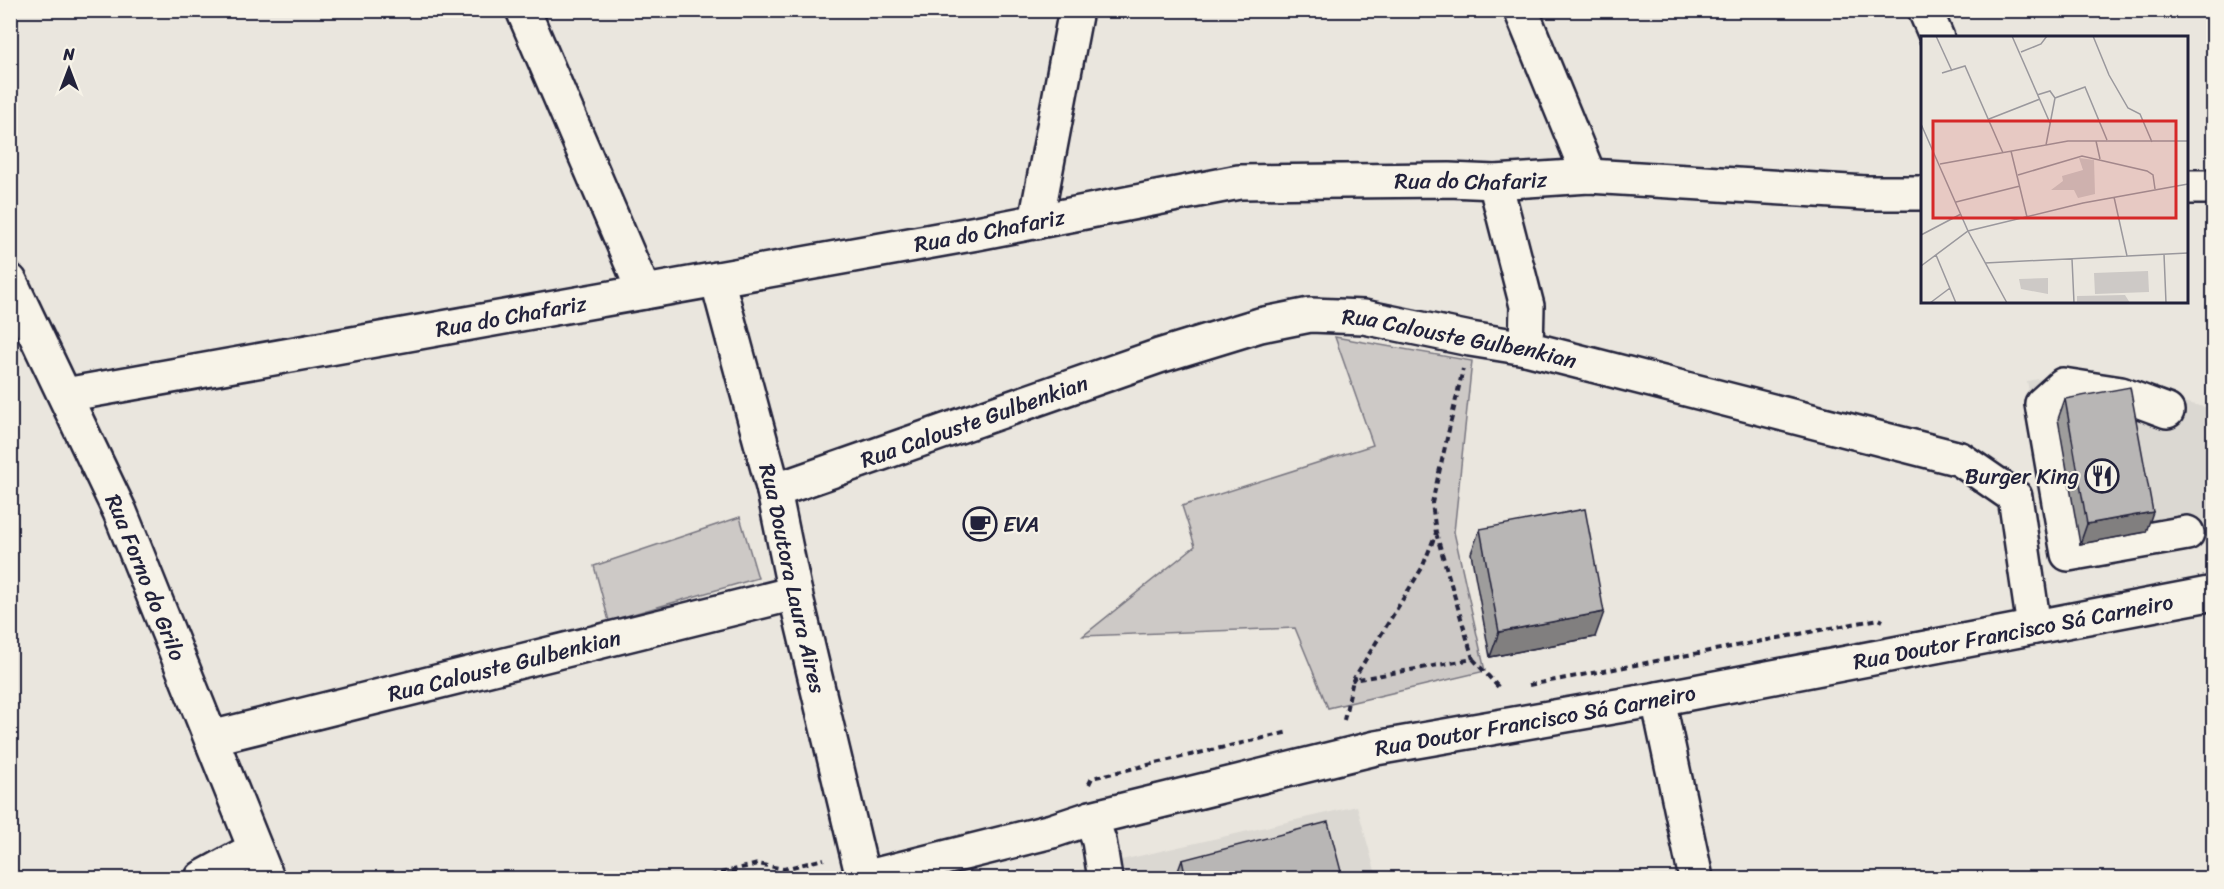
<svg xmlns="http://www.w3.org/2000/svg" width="2224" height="889" viewBox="0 0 2224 889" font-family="Sriracha,sans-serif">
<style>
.built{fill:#dbd8d2}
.green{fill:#cdc9c6;stroke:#787680;stroke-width:1.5}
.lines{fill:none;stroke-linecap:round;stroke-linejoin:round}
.minor-casing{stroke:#22223b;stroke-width:38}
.path{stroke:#22223b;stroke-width:4;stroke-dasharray:6 4.5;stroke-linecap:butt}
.minor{stroke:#f7f3e8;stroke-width:33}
.wall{fill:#9e9d9c;stroke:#22223b;stroke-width:1.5}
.shaded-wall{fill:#817f7f;stroke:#22223b;stroke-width:1.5}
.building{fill:#b8b6b5;stroke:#22223b;stroke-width:1.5}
.labels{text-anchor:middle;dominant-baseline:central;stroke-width:4.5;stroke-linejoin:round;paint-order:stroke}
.street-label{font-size:22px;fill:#22223b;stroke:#f7f3e8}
.poi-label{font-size:22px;fill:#22223b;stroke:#f7f3e8;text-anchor:end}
.inset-road{fill:none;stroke:#9a989d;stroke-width:1.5}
.view{fill:#d62828;fill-opacity:0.15;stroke:#d62828;stroke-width:3}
.inset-edge{fill:none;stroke:#22223b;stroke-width:3}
</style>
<rect width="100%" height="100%" fill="#eae6de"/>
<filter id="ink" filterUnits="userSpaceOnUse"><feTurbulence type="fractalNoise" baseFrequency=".0167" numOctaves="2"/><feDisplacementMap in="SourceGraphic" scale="12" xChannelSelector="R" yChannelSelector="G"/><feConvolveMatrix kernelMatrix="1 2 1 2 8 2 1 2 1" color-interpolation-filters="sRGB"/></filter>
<g filter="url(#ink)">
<path class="built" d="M2078,372l80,24 55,13v134l-150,26 -36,-188z
M1357,806l20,72h-334z"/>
<path class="green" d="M1335,337l137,24 -18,171 31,139 -157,37 -33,-80 -212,8 112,-90 -13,-40 191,-61z
M740,517l18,61 -149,43 -15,-55z"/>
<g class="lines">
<g class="minor-casing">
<g id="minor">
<path d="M523,10l121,282"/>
<path d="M1521,10l68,166"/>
<path d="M1925,10l12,28"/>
<path d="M1495,182l32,124 -1,42"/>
<path d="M2186,187h28"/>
<path d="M1036,222l40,-212"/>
<path id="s1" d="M717,279l57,212 21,102 68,285"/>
<path id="s2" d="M10,281l110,231 147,366"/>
<path id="s3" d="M65,395l912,-162 262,-51 210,-2 46,2 94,-6 277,17h56"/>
<path d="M2167,411l-46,-17 -58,-9 -21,19 26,150 119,-21"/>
<path id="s4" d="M774,491l385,-135 101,-31 50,-10 54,2 106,22 56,9 434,111 55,38 19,130"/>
<path d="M1658,699l38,179"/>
<path id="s5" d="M211,738l584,-145"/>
<path d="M1091,818l8,23 6,37"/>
<path d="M202,878l53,-29"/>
<path id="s6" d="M864,878l188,-47 39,-13 285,-70 282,-49 556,-106"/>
</g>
</g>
<path class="path" d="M1436,533l37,126 -120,21 69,-112 14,-35 -4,-30 31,-134
M1473,659l28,31
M1529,685l350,-66 4,2
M1344,720l9,-40
M1089,784l3,-6 197,-46
M700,878l58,-14 26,5 40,-10"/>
<use href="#minor" class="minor"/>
</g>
<path class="wall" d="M2065,399l81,133 -66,12 -22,-125z
M1480,529l115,108 -105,20 -19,-104z
M1182,860l161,19h-168z"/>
<path class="shaded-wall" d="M2153,512l-7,20 -66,12 7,-20z
M1604,612l-9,25 -105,20 9,-25z"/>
<path class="building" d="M2130,387l23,125 -66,12 -22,-125z
M1585,509l19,103 -105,20 -19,-103z
M1328,822l15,57h-157l-4,-19z"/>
</g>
<defs>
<g id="restaurant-ring" transform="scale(1.725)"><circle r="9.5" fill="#f7f3e8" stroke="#22223b" stroke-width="1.5"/><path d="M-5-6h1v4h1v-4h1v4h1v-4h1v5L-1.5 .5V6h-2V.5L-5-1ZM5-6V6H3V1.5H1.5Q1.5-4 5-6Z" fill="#22223b"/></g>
<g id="cafe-ring" transform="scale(1.725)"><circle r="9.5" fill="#f7f3e8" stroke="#22223b" stroke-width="1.5"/><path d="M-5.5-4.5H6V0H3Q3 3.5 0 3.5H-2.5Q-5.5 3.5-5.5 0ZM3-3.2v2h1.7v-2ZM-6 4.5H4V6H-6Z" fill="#22223b"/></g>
</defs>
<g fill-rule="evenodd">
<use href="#restaurant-ring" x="2102" y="476"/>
<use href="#cafe-ring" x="980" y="524"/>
</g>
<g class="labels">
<g class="street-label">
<text stroke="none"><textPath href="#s3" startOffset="1425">Rua do Chafariz</textPath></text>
<text stroke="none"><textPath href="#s3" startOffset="939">Rua do Chafariz</textPath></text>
<text stroke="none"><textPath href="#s3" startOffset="453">Rua do Chafariz</textPath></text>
<text stroke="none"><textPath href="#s4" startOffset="716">Rua Calouste Gulbenkian</textPath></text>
<text stroke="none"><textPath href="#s4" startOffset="212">Rua Calouste Gulbenkian</textPath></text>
<text stroke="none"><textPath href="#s2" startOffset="326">Rua Forno do Grilo</textPath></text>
<text stroke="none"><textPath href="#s1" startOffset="309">Rua Doutora Laura Aires</textPath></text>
<text stroke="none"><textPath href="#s6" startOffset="1176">Rua Doutor Francisco Sá Carneiro</textPath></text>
<text stroke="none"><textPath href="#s5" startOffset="302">Rua Calouste Gulbenkian</textPath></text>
<text stroke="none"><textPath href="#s6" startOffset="690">Rua Doutor Francisco Sá Carneiro</textPath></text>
</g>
<g class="poi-label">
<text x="2079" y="476">Burger King</text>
<text x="1003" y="524" text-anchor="start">EVA</text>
</g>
</g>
<g transform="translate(1921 36)">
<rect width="267" height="267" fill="#eae6de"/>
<path d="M158,122l15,2 1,34 -17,4 -4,-8h-23l12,-9 -1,-5 21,-6zM227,235l1,21 -54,2 -1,-21zM127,242v16l-27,-5 -2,-10zM204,259l5,8h-53v-7z" fill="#cdc9c6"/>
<path class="inset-road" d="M15,0l16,35M91,0l38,87M172,0l16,39 19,33 12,6 12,28M100,16l20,-8 6,-8M21,37l23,-7 38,87M116,59l13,-4 5,7M134,62l30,-11 22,53M68,83l51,-20M0,88l47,107 39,72M175,105l4,18M125,109l9,-47M90,115l16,66M19,128l128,-23h120M97,139l64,-19 65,15 6,4 2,14M193,161l13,59M35,166l64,-16M0,199l40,-21M243,218l2,49M15,219l20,48M151,223l2,44M64,227l203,-10M0,230l47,-35 115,-28 105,-19M9,267l20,-15"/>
<path class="view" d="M12,85h243v97h-243z"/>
<rect width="267" height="267" class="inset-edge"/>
</g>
<rect width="2224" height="889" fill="none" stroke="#f7f3e8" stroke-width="36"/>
<rect x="18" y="18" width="2188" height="853" fill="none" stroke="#22223b" stroke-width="2" filter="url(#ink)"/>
<g transform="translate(69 69)" stroke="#f7f3e8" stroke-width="4.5" paint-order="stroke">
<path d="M0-4.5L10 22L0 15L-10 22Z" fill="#22223b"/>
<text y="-9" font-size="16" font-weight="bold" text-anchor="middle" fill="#22223b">N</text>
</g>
</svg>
